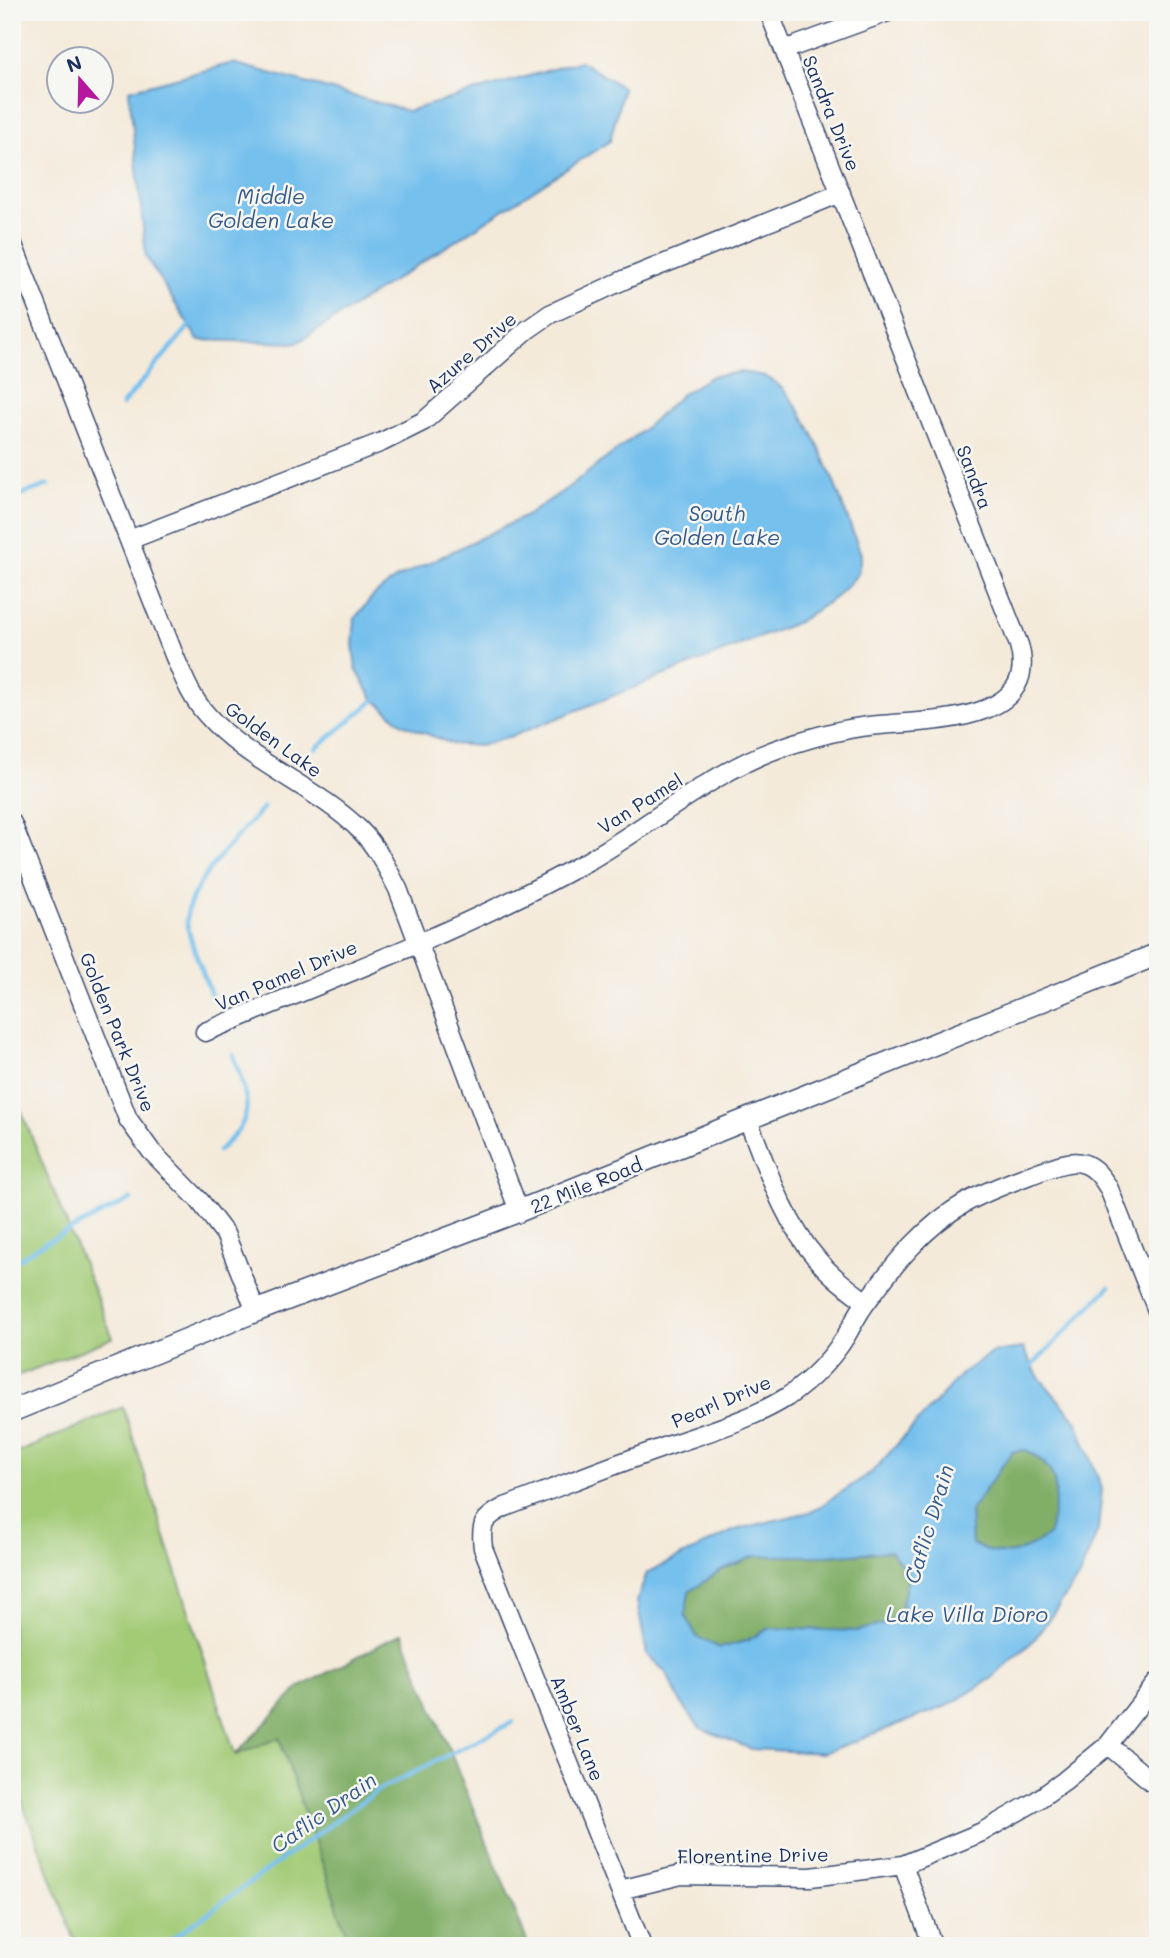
<svg xmlns="http://www.w3.org/2000/svg" width="1170" height="1958" viewBox="0 0 1170 1958" font-family="Mali,sans-serif">
<style>
.green{fill:#a2cb76;stroke:#5e7d6a;stroke-width:2}
.forest{fill:#81af67;stroke:#4e6f62;stroke-width:2}
.water{fill:#74c0ed;stroke:#4878a6;stroke-width:2;fill-rule:evenodd}
.lines{fill:none;stroke-linecap:round;stroke-linejoin:round}
.stream{stroke:#74c0ed;stroke-width:4.5}
.minor-casing{stroke:#3c4b71;stroke-width:21}
.tertiary-casing{stroke:#3c4b71;stroke-width:24}
.minor{stroke:#fff;stroke-width:18}
.tertiary{stroke:#fff;stroke-width:21}
.labels{text-anchor:middle;dominant-baseline:central;stroke-width:5;stroke-linejoin:round;paint-order:stroke}
.street-label{font-size:19px;fill:#1b2f5e;stroke:#f6f6f2}
.water-label{font-size:21px;font-style:italic;fill:#365a89;stroke:#f6f6f2}
</style>
<rect width="100%" height="100%" fill="#f6f6f2"/>
<filter id="ink" filterUnits="userSpaceOnUse"><feTurbulence type="fractalNoise" baseFrequency=".0143" numOctaves="2"/><feDisplacementMap in="SourceGraphic" scale="14" xChannelSelector="R" yChannelSelector="G"/><feConvolveMatrix kernelMatrix="1 2 1 2 8 2 1 2 1" color-interpolation-filters="sRGB"/></filter>
<filter id="wash" filterUnits="userSpaceOnUse"><feTurbulence type="fractalNoise" baseFrequency=".00686" numOctaves="4" result="noise"/><feDisplacementMap in="SourceGraphic" scale="28" xChannelSelector="R" yChannelSelector="G"/><feGaussianBlur stdDeviation="1.57" result="paint"/><feColorMatrix in="noise" values="0 0 0 0 0 0 0 0 0 0 0 0 0 0 0 0 0 1.4 0 .05"/><feComposite in="paint" operator="in"/></filter>
<g filter="url(#wash)">
<rect width="100%" height="100%" fill="#f4eada"/>
<path class="green" d="M12,1088l101,250 -101,40z
M123,1407l112,347 44,-17 72,209h-274l-65,-171v-320z"/>
<path class="forest" d="M1025,1450c41,21 32,46 24,85 -31,19 -43,26 -77,9l-2,-33 42,-59z
M890,1551l20,22 -10,40 -14,11 -30,7 -86,-3 -24,13 -26,7 -23,-11 -13,-23 5,-22 32,-22 34,-14h71z
M402,1633l127,313h-178l-72,-208 -44,17 65,-68z"/>
<path class="water" d="M580,61l43,27 -13,53 -313,202 -99,-3 -52,-83 -17,-167 104,-27 175,48z
M742,372c7,2 15,2 22,4 45,18 79,133 97,178l-3,20 -22,23 -38,25 -283,113 -35,11 -28,-2 -50,-20 -30,-27 -16,-28 -3,-24 2,-27 18,-22 22,-17 131,-63 43,-29 74,-57 39,-36 30,-18z
M1023,1348l15,28 38,44 26,69 -4,41 -19,47 -45,63 -43,39 -42,26 -125,48 -73,-4 -51,-21 -20,-27 -15,-30 -18,-16 -10,-54 10,-28 88,-43 78,-19 59,-39 90,-99 31,-21zM1025,1450c41,21 31,46 24,85 -30,19 -44,26 -77,9l-2,-33 42,-59zM890,1551l19,22 -9,40 -15,11 -29,7 -86,-3 -24,13 -26,7 -23,-11 -12,-23 4,-22 32,-22 34,-14h71z"/>
<g class="lines">
<path class="stream" d="M122,405l70,-82
M12,498l36,-13
M316,748l61,-50
M211,995c-7,-21 -21,-51 -24,-72 -4,-34 54,-90 76,-115
M218,1151c42,-35 29,-51 15,-97
M12,1264l27,-18 92,-47
M1030,1368l79,-81
M162,1946l215,-155 136,-69"/>
</g>
</g>
<g filter="url(#ink)">
<g class="lines">
<g class="minor-casing">
<path id="minor" d="M784,50l104,-38
M12,242l162,413c9,21 17,43 33,60 39,46 110,72 153,115 17,17 27,38 38,59l121,322
M129,540l253,-98 42,-21 103,-91 23,-16 76,-35 215,-86
M12,823l116,296 23,32 48,49 26,34 31,77
M205,1032c128,-54 259,-102 381,-170 67,-37 127,-93 200,-116 27,-9 55,-17 83,-20 49,-6 173,1 150,-81l-250,-633
M748,1120c19,48 35,100 69,139 14,17 32,30 49,43
M1108,1745l50,42
M903,1865l30,81
M620,1890l61,-15 130,2 92,-12 79,-33 54,-31 28,-20 44,-36 50,-64
M642,1946l-159,-398c-3,-24 0,-30 22,-41 51,-19 102,-40 154,-58 42,-15 90,-28 128,-52 23,-16 44,-37 59,-61 7,-12 13,-25 22,-36 26,-36 58,-75 97,-97 23,-13 49,-22 73,-31 34,-12 51,-19 71,17l49,124"/>
</g>
<g class="tertiary-casing">
<path id="tertiary" d="M12,1411l244,-100 263,-100 639,-257"/>
</g>
<use href="#minor" class="minor"/>
<use href="#tertiary" class="tertiary"/>
</g>
</g>
<g class="labels">
<g class="street-label">
<text transform="translate(832 113) rotate(68)">Sandra Drive</text>
<text transform="translate(471 352) rotate(-41)">Azure Drive</text>
<text transform="translate(975 477) rotate(69)">Sandra</text>
<text transform="translate(274 739) rotate(36)">Golden Lake</text>
<text transform="translate(640 803) rotate(-32)">Van Pamel</text>
<text transform="translate(286 975) rotate(-23)">Van Pamel Drive</text>
<text transform="translate(118 1032) rotate(68)">Golden Park Drive</text>
<text transform="translate(586 1185) rotate(-22)">22 Mile Road</text>
<text transform="translate(721 1401) rotate(-23)">Pearl Drive</text>
<text transform="translate(578 1728) rotate(68)">Amber Lane</text>
<text transform="translate(753 1855) rotate(-1)">Florentine Drive</text>
</g>
<g class="water-label">
<text x="271" y="195">Middle<tspan x="271" dy="24">Golden Lake</tspan></text>
<text x="717" y="512">South<tspan x="717" dy="24">Golden Lake</tspan></text>
<text transform="translate(928 1524) rotate(-73)">Caflic Drain</text>
<text x="967" y="1613">Lake Villa Dioro</text>
<text transform="translate(323 1812) rotate(-35)">Caflic Drain</text>
</g>
</g>
<rect width="1170" height="1958" fill="none" stroke="#f6f6f2" stroke-width="42"/>
<g transform="translate(80 80) rotate(340)"><circle r="33" fill="#f6f6f2" stroke="#9ea6b7" stroke-width="2"/>
<path d="M0-5L12 26L0 18L-12 26Z" fill="#b5179e"/>
<text y="-10" font-size="19" font-weight="bold" text-anchor="middle" fill="#1b2f5e">N</text>
</g>
</svg>
